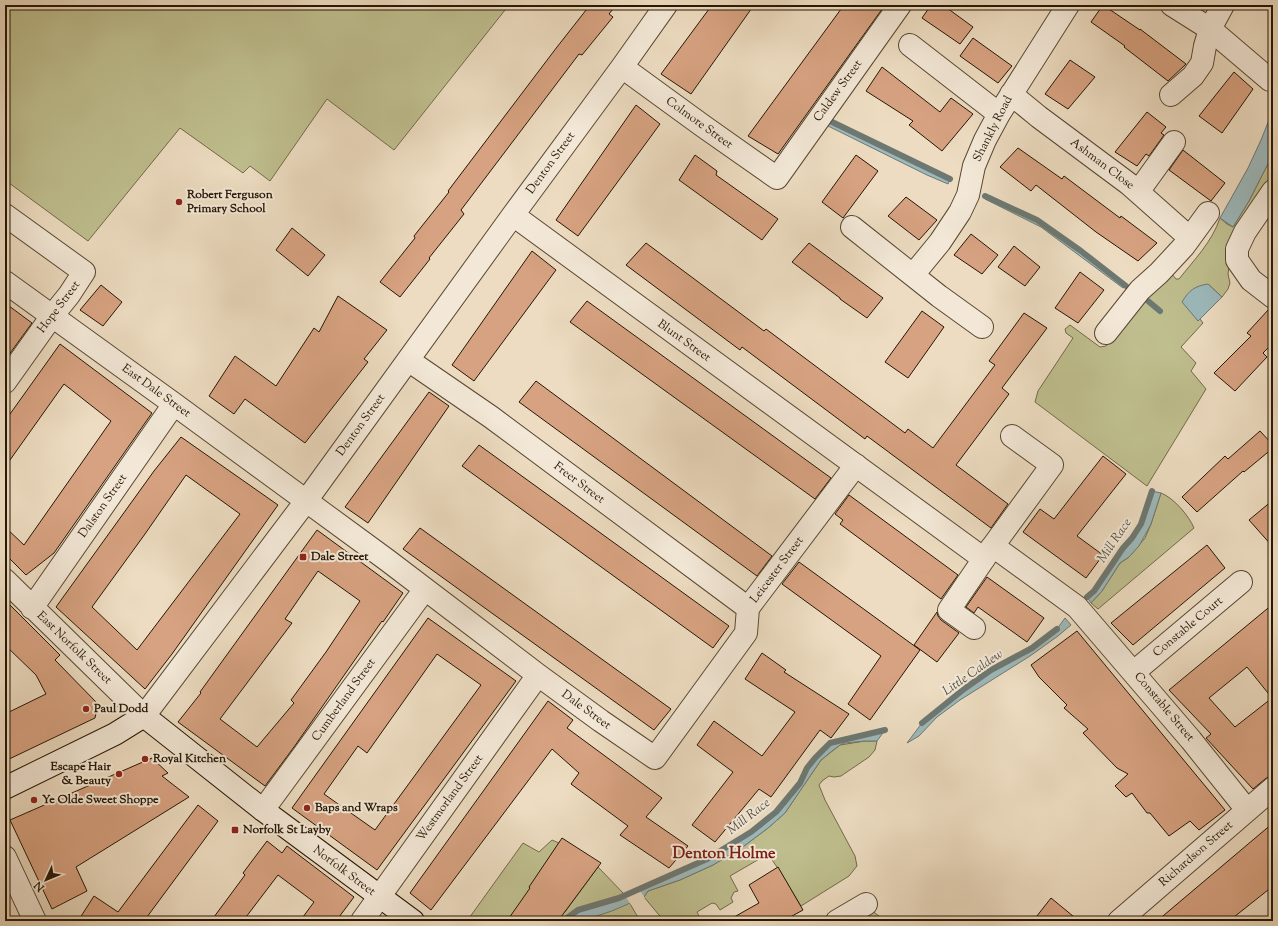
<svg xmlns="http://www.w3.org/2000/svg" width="1278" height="926" viewBox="0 0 1278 926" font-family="'Sorts Mill Goudy',serif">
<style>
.green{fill:#bfbe8e;stroke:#726a49}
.water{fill:#9db9bc;stroke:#6d7872}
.pier{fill:#eddcc1}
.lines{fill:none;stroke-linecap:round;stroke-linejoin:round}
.stream{stroke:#6d7872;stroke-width:6}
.building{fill:#d7a281;stroke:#261704;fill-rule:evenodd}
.street-casing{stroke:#584833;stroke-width:24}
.secondary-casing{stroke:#261704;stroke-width:24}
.street{stroke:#f3e8d7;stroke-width:22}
.secondary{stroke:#f3e8d7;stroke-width:22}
.poi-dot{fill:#8f2418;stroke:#f3e8d7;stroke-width:1.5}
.labels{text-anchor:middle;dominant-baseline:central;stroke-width:4;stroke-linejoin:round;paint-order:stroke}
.street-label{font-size:12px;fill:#261704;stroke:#f3e8d7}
.poi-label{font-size:12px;font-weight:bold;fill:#261704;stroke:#f3e8d7;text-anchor:start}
.water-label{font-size:13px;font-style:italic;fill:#505044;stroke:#f3e8d7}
.district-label{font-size:16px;font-weight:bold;fill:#7a1f14;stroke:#f3e8d7}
</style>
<rect width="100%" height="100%" fill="#eddcc1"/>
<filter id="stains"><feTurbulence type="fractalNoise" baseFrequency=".005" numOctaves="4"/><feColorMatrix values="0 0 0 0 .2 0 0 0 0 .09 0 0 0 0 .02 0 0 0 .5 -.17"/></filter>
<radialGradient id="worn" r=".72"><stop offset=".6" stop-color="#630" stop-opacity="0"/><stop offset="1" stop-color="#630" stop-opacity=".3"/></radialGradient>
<path class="green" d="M5,5h504l-115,145 -67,-51 -57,82 -20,-15 -7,7 -63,-45 -92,113 -83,-61z
M1273,154v28l-44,84 -1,8 2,9 -2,6 -6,8 -14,-13 -10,37 2,-2 3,4 -22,24 15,16 -5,8 15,18 -59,97 -112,-84 3,-11 35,-53 -7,-5 -1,-4 5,-4 30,22 6,-1 22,-26 9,-17 34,-30 5,6h3c15,-19 33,-37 41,-61l7,6 6,3 16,-26z
M1161,493c13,5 28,23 33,35l-96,81 -7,-6 11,-12 18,-28 9,-6 16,-19 6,-14z
M865,741h12l-2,9 -6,7 -28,19 -7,1 -5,-1 -7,5 -3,4 6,15 30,56 2,10 -8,10 -48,30 -22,-36 -11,-16 -38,22 8,15 -4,1 -3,6 2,4 -13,8 -4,-6 -4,-1 -15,9 3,6 -2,3h-34l-20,-24 4,-6 32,-11 33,-15 31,-19 24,-18 17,-15 36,-53 19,-15z
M552,840l7,3 -30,45 36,24 33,-45 27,28 15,26h-116l-11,-8 -6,8h-40l56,-78 16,9z
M871,910l8,6 -4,5h-12z"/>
<path class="water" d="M1273,110v44l-24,47 -16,26 -13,-9 28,-50 13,-28z
M828,120l122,59 -2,5 -21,-9 -101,-50z
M985,196l52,24 44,31 45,35 -3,2 -82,-61 -56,-28z
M1208,284l14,13 -24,24 -16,-19c7,-12 13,-16 26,-18z
M1152,491l9,2 -10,31 -12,22 -10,11 -9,6 -18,28 -11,12 -4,-6 7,-6 29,-43 9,-10 9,-14z
M1065,618l6,7 -13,11 -28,20 -70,44 -23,17 -18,19 -12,7 15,-20 42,-34 27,-19 41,-22 25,-19z
M885,730l-8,11h-12l-20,2 -5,2 -8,6 -11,9 -36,53 -17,15 -24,18 -31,19 -33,15 -32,11 -4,6 -32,14 -31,10h-18l15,-11 41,-12 88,-39 44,-27 25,-20 24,-29 7,-15 8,-10 15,-15z"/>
<path class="pier" d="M638,888l7,10 -14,7 -7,-11z"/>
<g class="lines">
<path class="stream" d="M828,120l122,59
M985,196l52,24 44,31 45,35
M1148,301l12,10
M1087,597l7,-6 29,-43 9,-10 9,-14 11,-33
M922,723l42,-34 27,-19 41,-22 25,-19
M563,921l15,-11 41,-12 88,-39 44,-27 25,-20 24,-29 7,-15 8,-10 15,-15 55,-13"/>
</g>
<path class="building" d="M590,5h26l-7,9 4,3 -31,38 -3,-1 -118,156 3,4 -35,44 1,1 -30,38 -20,-15 35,-44 -1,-2 35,-44 -1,-1 109,-144z
M712,5h42l-63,89 -30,-20z
M844,5h41l-107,149 -30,-18z
M931,5h12l30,22 -13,17 -38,-26z
M1103,5l37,25v-1l46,35 -1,1 -17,16 -44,-34 1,-1 -34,-24z
M973,38l39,28 -14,17 -38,-27z
M1070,60l25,17 -27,32 -23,-15z
M882,67l58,45 11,-14 22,16 -31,37 -33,-26 4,-4 -47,-30z
M1234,72l19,17 -31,44 -23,-17z
M636,105l24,19 -82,112 -22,-16z
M1147,112l19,15 -5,6 3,2 -15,21 -3,-2 -9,12 -22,-14z
M1018,148l44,31 2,-3 56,42 1,-2 36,27 -19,18 -42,-29 -60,-47 -5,6 -31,-24z
M1183,150l42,33 -14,18 -42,-31z
M695,155l22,16 -1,4 62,44 -16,21 -83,-60z
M856,155l22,16 -35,47 -21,-16z
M906,197l31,23 -18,20 -31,-24z
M292,228l33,27 -17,21 -32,-26z
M971,234l27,21 -16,19 -28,-19z
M646,243l118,88 2,-2 139,104 3,-4 25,19 62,-83 -6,-4 35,-48 23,15 -45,60 7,6 -53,71 52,39 -17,24 -124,-92 -2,3 -123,-92 -2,3 -114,-85z
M809,243l74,55 -16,20 -27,-19v-1l-48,-36z
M1014,246l26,21 -15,19 -27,-19z
M532,251l24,19 -82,111 -22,-16z
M1080,272l24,18 -26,33 -23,-15z
M101,285l21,17 -19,24 -23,-16z
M338,296l49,34 -23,29 4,3 -63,81 -60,-44 -11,15 -25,-18 26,-40 41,30 38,-58 5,4z
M587,301l244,177 -16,21 -245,-177z
M5,303l27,20 -27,37z
M1269,309h4v34l-10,10 4,4 -32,34 -21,-18 37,-37 -4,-3z
M922,311l22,16 -36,51 -23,-16z
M60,344l92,69 -98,140 -28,22 -21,-21v-27l19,18 87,-124 -47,-37 -59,83v-46z
M536,381l236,175 -15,20 -238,-174z
M429,392l20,14 -81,117 -23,-16z
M1260,431l13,14v3l-29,24 -1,-1 -46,41 -15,-15 43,-41 3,3z
M181,437l97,68 -106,149 -27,35 -89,-82 98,-136zM186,475l54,39 -103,136 -45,-43 53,-73z
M479,445l250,181 -16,22 -251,-182z
M1103,456l23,18 -49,62 26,19 -17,23 -63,-46 17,-23 14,10z
M849,495l109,80 -17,24 -101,-75 3,-4 -8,-6z
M1273,500v47l-24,-27z
M420,528l251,181 -17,21 -251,-181z
M317,530l86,63 -20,29 -1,-1 -88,126 -29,39 -87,-64 23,-29 -1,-1zM318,571l42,30 -34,51 -35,48 3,3 -37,44 -37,-28 72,-96 -7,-4z
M1207,545l18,23 -92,77 -22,-22z
M799,562l121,88 -50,70 -22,-16 33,-48 -99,-72z
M987,577l57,41 -17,24 -49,-35 -4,6 -8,-6z
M5,600l55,55 -5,5 43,44 -3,14 -90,43v-47l41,-20 -10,-19 -31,-30z
M1273,604v170l-8,5 -12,10 -47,-51 5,-4 -42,-44zM1247,667l25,31 -37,29 -26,-29z
M937,612l1,4 3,4 18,13 -22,29 -23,-17z
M428,618l88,63 -139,189 -85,-62zM437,654l44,31 -106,145 -51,-36 34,-48 9,7z
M1077,631l148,179 -26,20 -9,-9 -21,15 -19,-23h-3l-15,-20 -6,4 -11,-11 13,-12 -11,-6 -34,-35 5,-4 -24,-21 3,-3 -28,-28 -8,-12z
M762,653l24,17 -2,2 65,42 -18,24 -11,-8 -49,67 -12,-8 -44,53 -23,-17 41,-53 -36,-27 17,-24 48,35 33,-44 -50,-33z
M548,701l25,19 -6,8 95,70 -16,19 42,29 -19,22 -49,-33 8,-9 -57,-42 8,-11 -27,-24 -121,161 -21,-17z
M152,758l16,15 -6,3 27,21 -113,70 11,24 -35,18 -42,-89z
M198,805l20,16 -74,100h-66l16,-25 24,16z
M1273,823v63l-44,35h-72z
M562,838l39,25 -43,58h-51l23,-33 -1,-1z
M267,841l15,12 5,-7 67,51 -18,24h-36l14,-19 -36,-27 -35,46h-32l34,-46 -2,-2z
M778,867l25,43 -20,11h-56l32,-18 -10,-18z
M1051,898l28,23h-46z"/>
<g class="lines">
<g class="street-casing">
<path id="street" d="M1172,5l38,24 60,51
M910,45l89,69
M622,67l81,59 74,52 123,-173
M1011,94l28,23 90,67 61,54
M1171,95l22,-19 9,-13 3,-17 5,-17 13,-24
M1273,191l-28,41 -8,17v11l14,20 22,17
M1138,192l36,-50
M5,215l79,57 -15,23 -17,21 -47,66
M513,215l471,344
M852,227l87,69 43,31
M913,275l27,-33 20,-30 8,-17 6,-29 11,-26 14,-26 69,-109
M5,282l169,122 213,156 151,115 63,46 54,37 91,-125 2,-25 108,-143
M1106,333l34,-43 19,-17 25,-27 24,-33
M408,360l83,57 257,191
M1012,436l40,29 -59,81 84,61 114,133 56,70
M5,580l139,136 162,-215 207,-286 109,-148 44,-62
M32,608l142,-204
M974,628l-25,-18 43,-63
M1134,672l107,-90
M263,810l162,-221
M5,857l30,64
M362,921l176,-246
M837,921l29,-17
M1119,921l154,-133"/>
</g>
<g class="secondary-casing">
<path id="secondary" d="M5,788l110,-54 29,-18 119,94 150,111"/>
</g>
<use href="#street" class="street"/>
<use href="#secondary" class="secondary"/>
</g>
<g class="poi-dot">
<circle cx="179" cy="202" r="4"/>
<rect x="299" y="553" width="8" height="8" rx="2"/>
<circle cx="86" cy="709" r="4"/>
<circle cx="145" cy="759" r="4"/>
<circle cx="119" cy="774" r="4"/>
<circle cx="34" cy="800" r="4"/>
<circle cx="307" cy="808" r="4"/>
<rect x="231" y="826" width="8" height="8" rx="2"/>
</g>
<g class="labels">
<g class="street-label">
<text transform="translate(838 91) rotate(-54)">Caldew Street</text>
<text transform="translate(699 123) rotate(36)">Colmore Street</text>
<text transform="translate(993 129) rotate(-63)">Shankly Road</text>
<text transform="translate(551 163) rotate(-54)">Denton Street</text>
<text transform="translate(1102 164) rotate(37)">Ashman Close</text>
<text transform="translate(59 307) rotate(-53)">Hope Street</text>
<text transform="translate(684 341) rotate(36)">Blunt Street</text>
<text transform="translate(156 391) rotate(36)">East Dale Street</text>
<text transform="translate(361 425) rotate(-54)">Denton Street</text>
<text transform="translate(579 483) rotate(37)">Freer Street</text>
<text transform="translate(103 506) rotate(-55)">Dalston Street</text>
<text transform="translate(777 570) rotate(-53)">Leicester Street</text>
<text transform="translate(1188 627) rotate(-40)">Constable Court</text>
<text transform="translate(74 648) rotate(44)">East Norfolk Street</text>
<text transform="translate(344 700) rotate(-54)">Cumberland Street</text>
<text transform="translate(1164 707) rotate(50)">Constable Street</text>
<text transform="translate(586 710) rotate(36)">Dale Street</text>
<text transform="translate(450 798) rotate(-54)">Westmorland Street</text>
<text transform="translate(1196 854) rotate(-41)">Richardson Street</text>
<text transform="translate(344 871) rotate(37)">Norfolk Street</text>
</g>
<g class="poi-label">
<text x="187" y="195">Robert Ferguson<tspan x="187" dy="14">Primary School</tspan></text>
<text x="311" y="557">Dale Street</text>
<text x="94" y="709">Paul Dodd</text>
<text x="153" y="759">Royal Kitchen</text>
<text x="111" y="767" text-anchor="end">Escape Hair<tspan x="111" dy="14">&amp; Beauty</tspan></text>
<text x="42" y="800">Ye Olde Sweet Shoppe</text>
<text x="315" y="808">Baps and Wraps</text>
<text x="243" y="830">Norfolk St Layby</text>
</g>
<g class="water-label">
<text transform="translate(1115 541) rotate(-56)">Mill Race</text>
<text transform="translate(973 673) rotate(-35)">Little Caldew</text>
<text transform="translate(749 817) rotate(-38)">Mill Race</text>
</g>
<g class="district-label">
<text x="724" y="854">Denton Holme</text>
</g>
</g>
<rect width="1278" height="926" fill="none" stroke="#eddcc1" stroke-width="20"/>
<rect x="6" y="6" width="1266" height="914" fill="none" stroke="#261704" stroke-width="2"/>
<rect x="10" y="10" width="1258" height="906" fill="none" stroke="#261704"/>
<g transform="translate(46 880) rotate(226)" stroke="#f3e8d7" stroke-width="3" paint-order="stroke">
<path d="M0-3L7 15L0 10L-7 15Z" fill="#261704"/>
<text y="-6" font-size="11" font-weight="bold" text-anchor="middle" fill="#261704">N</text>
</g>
<rect width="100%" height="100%" filter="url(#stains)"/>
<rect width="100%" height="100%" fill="url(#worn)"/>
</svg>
